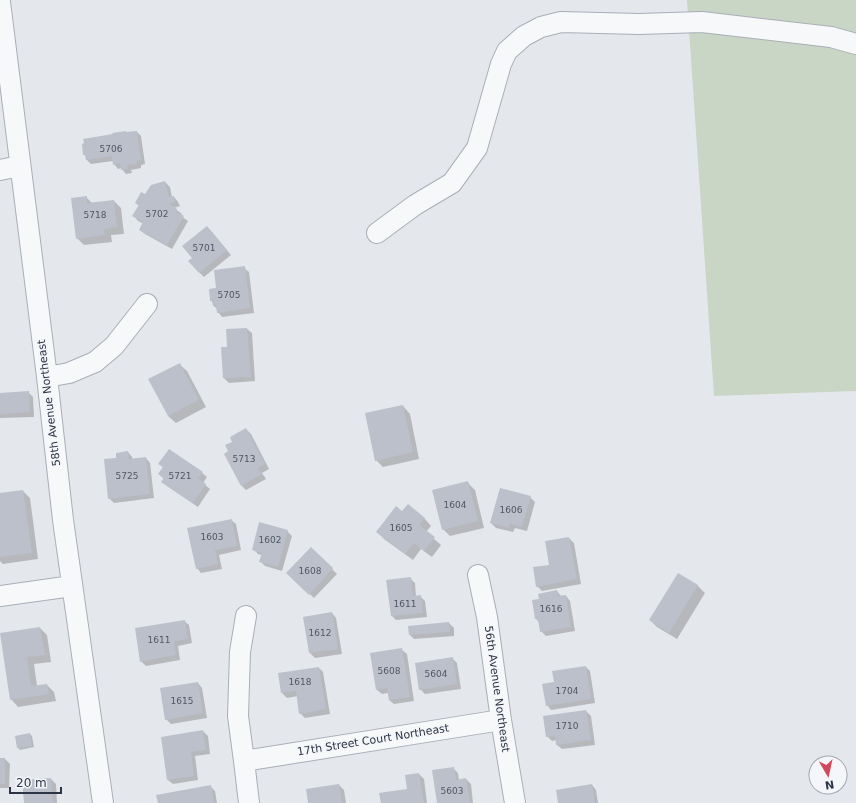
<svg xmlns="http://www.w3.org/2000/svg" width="856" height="803" viewBox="0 0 856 803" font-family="'DejaVu Sans',sans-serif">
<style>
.green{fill:#c9d6c5}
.shadow{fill:#0003}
.building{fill:#bbc0ca}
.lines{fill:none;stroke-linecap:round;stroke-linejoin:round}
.minor-casing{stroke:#a9aeb7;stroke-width:22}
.minor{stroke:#f7f8fa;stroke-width:20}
.labels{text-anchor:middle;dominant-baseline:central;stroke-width:3;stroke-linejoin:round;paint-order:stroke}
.number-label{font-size:9px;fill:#4f5766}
.street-label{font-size:11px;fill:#2b3445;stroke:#f4f6f9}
</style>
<rect width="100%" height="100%" fill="#e4e7ec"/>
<path class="green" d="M687,0h169v391l-142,5z"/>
<path class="shadow" d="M137,132l4,4 4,28 -4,1v3l-10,2 1,3 -6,1 -5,-6 -3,1 -4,-5 -1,-3 -22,3 -5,-5v-3l-2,-2z
M165,182l5,5 2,10h2l4,5 2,4 -6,2 8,6 -1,2 7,5 -16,28 -27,-15 -5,-4 4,-6 -6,-3 -4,-5 5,-10 -3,-3z
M86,197l7,7 21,-3 7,7 3,26 -13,1 1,7 -28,3 -7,-7z
M212,232l19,23 -27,22 -5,-5 -6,-14z
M244,268l5,4 5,41 -32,4 -4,-5 -1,-3 -4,-4v-2l-2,-3 6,-11z
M247,329l5,4 3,48 -26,2 -5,-5 4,-30 -1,-18z
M179,364l8,7 19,36 -30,16 -8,-7z
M28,392l5,5 1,20 -34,1v-24z
M403,406l7,8 9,45 -36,8 -7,-7z
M246,429l5,5 18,35 -7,4 4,6 -20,11 -5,-5 -8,-43z
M128,452l4,5 1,3 13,-2 4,5 4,35 -40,5 -5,-5 8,-40z
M160,464l42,9 5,4 -4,6 7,6 -12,18 -31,-21 -5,-4 2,-3 -5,-5 5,-6z
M468,483l7,7 9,38 -34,8 -7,-7z
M23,491l7,7 8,61 -35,5 -3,-3v-67z
M530,497l5,5 -8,29 -12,-3 -2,4 -17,-4 -5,-5z
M424,518l7,8 -5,6 15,13 -9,12 -11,-8 -8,11 -29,-21 -7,-8z
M231,520l5,4 5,26 -22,5 3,14 -21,4 -4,-5z
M287,531l5,5 -10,35 -17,-5 -5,-5 2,-6 -4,-1 -5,-5z
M569,538l5,5 7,41 -39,7 -5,-5 13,-21z
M311,548l26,26 -23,24 -26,-25z
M678,574l20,12 7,7 -28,46 -20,-12 -7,-7z
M410,578l5,5 1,14 4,-1 5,5 2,16 -31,3 -4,-4z
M557,591l4,5h5l4,5 5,30 -29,5 -5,-5 -1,-8 -4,-4 4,-19z
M332,613l4,5 6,36 -27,4 -5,-5 -6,-36z
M184,621l5,4 3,18 -14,3 2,14 -34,6 -5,-5z
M449,623l5,5v8l-40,3 -4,-4z
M40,628l7,7 4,27 -17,2 3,22 10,-1 7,7 2,9 -38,6 -7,-8 -10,-65z
M402,650l5,4 7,47 -20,3 -5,-4 -1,-7 -6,1 -5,-4z
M452,658l5,5 4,26 -36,5 -5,-5z
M586,667l4,4 5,32 -44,7 -4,-5z
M319,668l4,4 7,42 -25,4 -5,-5 -2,-17 -11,2 -5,-5 -3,-19z
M198,683l4,5 5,30 -36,6 -5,-5z
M586,711l5,5 4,29 -33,4 -5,-4 -1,-5 -4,1 -5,-5z
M203,731l5,5 2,18 -15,2 3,24 -25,4 -5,-4z
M30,734l2,2 2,11 -14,3 -2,-2z
M0,759h5l5,5 -1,24h-9z
M453,768l5,5 1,7 7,-1 5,5 2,19h-35z
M419,774l5,5 3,24h-45l26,-13z
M51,779l5,5 1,19h-32z
M339,785l5,5 2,13h-37z
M592,785l4,5 2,13h-39z
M211,787l4,4 2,12h-58z"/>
<path class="building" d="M126,131v1l11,-1 4,29 -4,1v3l-10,1 1,4 -7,1 -1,-7 -7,2 -1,-9 -26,4 -1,-5h-2l-1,-11 2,-1 -1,-4 30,-5 -1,-1z
M165,181l4,16 5,-1 1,6 -4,1 -1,1 7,5 -1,3 8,4 -17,29 -28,-15 4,-8 -11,-6 7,-11 -4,-2 6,-11 4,2 6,-9z
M87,196v7l27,-3 3,27 -13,2 1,6 -29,4 -5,-41z
M207,226l20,24 -28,23 -11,-12 4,-3 -10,-12z
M245,266l5,42 -33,5 -1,-8 -3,1 -1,-5h-2l-1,-12 7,-1 -2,-18z
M247,328l4,49 -28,1 -2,-31h6l-1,-18z
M180,363l19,37 -31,16 -20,-37z
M29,391l1,21 -30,2v-21z
M403,405l10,47 -38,9 -10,-48z
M246,428l19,36 -7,4 4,6 -21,12 -17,-32 4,-3 -3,-6 7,-3 -2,-5z
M169,449l34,23 -5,6 8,6 -13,19 -32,-21 3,-4 -6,-4 5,-7 -5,-3z
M128,451l1,8 17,-2 4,37 -42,5 -4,-40 12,-1v-5z
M468,481l10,40 -36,9 -10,-40z
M500,488l31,8 -9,31 -12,-3 -1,4 -19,-5z
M23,490l9,63 -32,4v-64z
M408,504l17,14 -6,7 16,12 -11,14 -10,-8 -9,11 -29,-22 20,-26 6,5z
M232,519l5,27 -22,4 3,14 -22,5 -9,-41z
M259,522l29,8 -10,37 -19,-5 3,-9 -10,-3z
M569,537l8,42 -41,8 -3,-20 16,-2 -4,-24z
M311,547l22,21 -24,27 -23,-22z
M678,573l20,12 -29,48 -20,-13z
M411,577l2,19 8,-1 2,18 -32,3 -5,-36z
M557,590l1,6 8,-1 5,32 -31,5 -2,-13h-3l-3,-19 7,-1 -1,-5z
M332,612l6,37 -29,4 -6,-36z
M185,620l3,19 -14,2 2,14 -36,7 -5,-34z
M449,622l1,10 -41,3 -1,-9z
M40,627l5,28 -18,2 4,29 16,-2 2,10 -39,6 -10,-67z
M402,648l8,49 -21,3 -2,-12 -11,2 -6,-37z
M453,657l4,27 -38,6 -4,-27z
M586,666l5,33 -45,7 -4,-22 12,-2 -2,-11z
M319,667l7,42 -27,5 -3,-23 -15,2 -3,-20z
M198,682l5,31 -38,7 -5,-32z
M586,710l5,30 -35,5 -1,-9 -9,1 -3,-21z
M203,730l3,20 -15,2 3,24 -27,4 -6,-43z
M30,733l2,13 -15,2 -2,-12z
M0,758h5v26h-5z
M454,767l2,13 10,-2 4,25h-33l-5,-33z
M419,773l5,30h-43l-2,-10 28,-4 -2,-14z
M51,778l2,25h-29l-2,-23z
M339,784l3,19h-34l-2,-14z
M592,784l3,19h-37l-2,-13z
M211,785l3,18h-56l-2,-8z"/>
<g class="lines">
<g class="minor-casing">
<path id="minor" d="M0,2l47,375 16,143 40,283
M0,170l20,-4
M377,233l38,-28 37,-22 25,-35 24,-84 6,-13 17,-15 17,-9 20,-5 78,2 63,-2 129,15 25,7
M47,377l22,-4 26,-11 19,-16 33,-42
M478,575l9,42 14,103 14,83
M0,596l72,-10
M246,616l-6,36 -2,64 6,45 5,42
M244,761l257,-41"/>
</g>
<use href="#minor" class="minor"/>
</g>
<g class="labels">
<g class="number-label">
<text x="111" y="149">5706</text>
<text x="157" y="214">5702</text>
<text x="95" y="215">5718</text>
<text x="204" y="248">5701</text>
<text x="229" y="295">5705</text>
<text x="244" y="459">5713</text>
<text x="127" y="476">5725</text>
<text x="180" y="476">5721</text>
<text x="455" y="505">1604</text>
<text x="511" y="510">1606</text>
<text x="401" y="528">1605</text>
<text x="212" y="537">1603</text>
<text x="270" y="540">1602</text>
<text x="310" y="571">1608</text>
<text x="405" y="604">1611</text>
<text x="551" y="609">1616</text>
<text x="320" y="633">1612</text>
<text x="159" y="640">1611</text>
<text x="389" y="671">5608</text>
<text x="436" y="674">5604</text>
<text x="300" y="682">1618</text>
<text x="567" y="691">1704</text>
<text x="182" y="701">1615</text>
<text x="567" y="726">1710</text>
<text x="452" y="791">5603</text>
</g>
<g class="street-label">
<text transform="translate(49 403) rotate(-97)">58th Avenue Northeast</text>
<text transform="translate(497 689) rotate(82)">56th Avenue Northeast</text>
<text transform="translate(373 740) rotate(-9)">17th Street Court Northeast</text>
</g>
</g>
<g transform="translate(828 775) rotate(171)"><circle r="19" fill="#f4f6f9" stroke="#a4a8b1"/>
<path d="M0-3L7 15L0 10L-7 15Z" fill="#d1495b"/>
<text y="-6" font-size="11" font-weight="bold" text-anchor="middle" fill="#2b3445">N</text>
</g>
<path d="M10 787v6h51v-6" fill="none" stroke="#2b3445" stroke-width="2"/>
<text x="16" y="787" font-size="12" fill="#2b3445" stroke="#f4f6f9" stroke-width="3" paint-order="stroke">20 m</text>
</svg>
